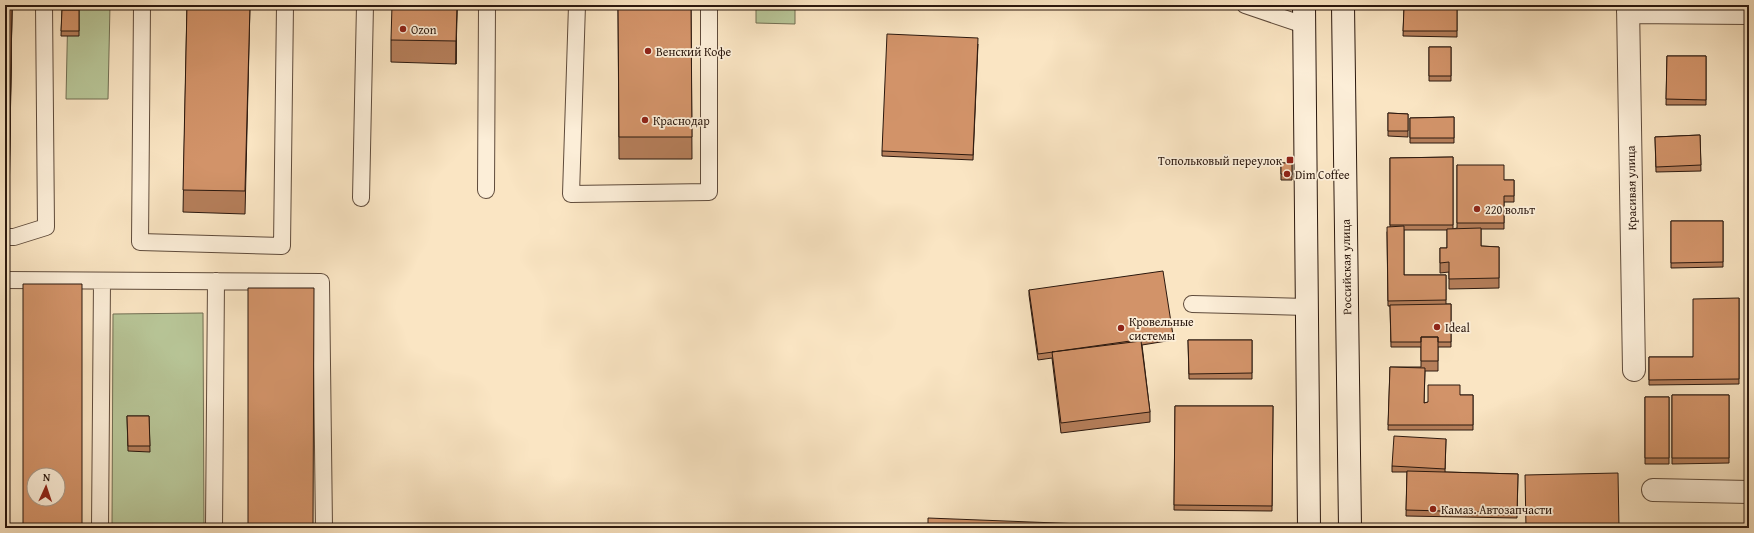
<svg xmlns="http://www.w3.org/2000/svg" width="1754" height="533" viewBox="0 0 1754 533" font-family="'Gentium Book Plus',serif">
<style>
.green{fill:#b8c698;stroke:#726f53}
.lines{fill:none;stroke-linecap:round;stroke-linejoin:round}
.service-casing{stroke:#5f4b3b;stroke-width:18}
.minor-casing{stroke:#5f4b3b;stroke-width:24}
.secondary-casing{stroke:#2b180e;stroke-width:24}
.service{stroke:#fceed8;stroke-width:16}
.minor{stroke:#fceed8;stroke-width:22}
.secondary{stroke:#fceed8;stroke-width:22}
.wall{fill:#b57e5a;stroke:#2b180e}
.shaded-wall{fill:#93674a;stroke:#2b180e}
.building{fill:#d29369;stroke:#2b180e;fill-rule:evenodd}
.poi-dot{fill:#8f2418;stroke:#fceed8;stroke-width:1.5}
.labels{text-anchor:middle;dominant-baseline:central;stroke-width:3.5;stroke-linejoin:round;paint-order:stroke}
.poi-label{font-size:12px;fill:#2b180e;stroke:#fceed8;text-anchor:start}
.street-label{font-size:12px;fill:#2b180e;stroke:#fceed8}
</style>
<rect width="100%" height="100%" fill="#fae5c3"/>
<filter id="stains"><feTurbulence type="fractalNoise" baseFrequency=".005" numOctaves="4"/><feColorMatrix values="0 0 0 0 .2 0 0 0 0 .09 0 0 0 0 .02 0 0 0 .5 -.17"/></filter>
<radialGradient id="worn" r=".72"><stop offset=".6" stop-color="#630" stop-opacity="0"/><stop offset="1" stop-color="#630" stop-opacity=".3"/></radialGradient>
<path class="green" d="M68,5h42l-2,94h-42z
M756,5h39v19l-39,-1z
M203,313l1,215h-92l1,-214z"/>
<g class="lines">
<g class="service-casing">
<path id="service" d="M142,5l-2,237 142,4 3,-241
M577,5l-6,189 138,-2v-187
M1245,5l59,20
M486,190l1,-185
M361,198l4,-193
M5,237h9l32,-10 -2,-222
M5,280l316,2 3,246
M1192,304l114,3
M100,528l2,-247
M214,528l2,-247"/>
</g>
<g class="minor-casing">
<path id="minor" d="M1628,5l6,365
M1628,12l121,1
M1653,490l96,2"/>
</g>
<g class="secondary-casing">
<path id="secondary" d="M1304,5l5,523
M1343,5l7,523"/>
</g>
<use href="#service" class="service"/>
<use href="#minor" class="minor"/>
<use href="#secondary" class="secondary"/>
</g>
<path class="wall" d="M5,5h7l-3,204h-4z
M187,5h63l-5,209 -62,-2z
M457,5l-1,59 -65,-2v-22z
M618,5h73l1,154h-73z
M1404,8h53v29l-54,-1z
M62,10h17v26h-18z
M978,44l-5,116 -91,-4v-5z
M1429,47h22v34h-22z
M1667,56h39v49h-40z
M1747,74h2v20h-2z
M1388,113l20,1v23l-20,-1z
M1454,117v26h-44v-25z
M1700,135l1,36 -45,1 -1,-35z
M1453,157v72l4,-1v-63l47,15h10v22h-10v27h-23v17l18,1v41l-50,1v-17l-9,1v-25h7v-18h-43v45h42v29h5v43h-13v24h-13l-1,32 36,-8h13v35h-85l2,-63h31v-20h-30l-1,-41h-2l-1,-74 3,-5v-69z
M1281,163h11v17h-11z
M1671,221h52v46l-52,1z
M1029,290l144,45v5l-31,5 8,67v10l-89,11 -9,-75 -14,2 -9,-65z
M1739,298v86l-90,1v-28h44z
M1188,340h64v39h-63z
M1672,395h57v68l-57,1z
M1645,397h24v67h-24z
M1175,406h98l-1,105 -98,-1z
M127,416h22l1,36 -22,-1z
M1446,439l-1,33 73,2 -1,44 -111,-2 1,-44h-15v-6z"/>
<path class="shaded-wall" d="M12,5l-3,204v-22z
M457,5l-1,59v-23z"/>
<path class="building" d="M5,5h7l-3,182h-4z
M187,5h63l-5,186 -62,-1z
M392,5h65l-1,36 -65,-1z
M618,5h73l1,132h-73z
M1404,8h53v23h-54z
M62,10h17v21h-18z
M887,34l91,4 -5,117 -91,-4z
M1429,47h22v29h-22z
M1667,56h39v44l-40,-1z
M1747,74h2v15h-2z
M1388,113l20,1v17h-20z
M1454,117v21h-44v-20z
M1700,135l1,30 -45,2 -1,-30z
M1453,157v68h-63v-67z
M1281,163h11v12l-11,-1z
M1457,165h47v15h10v16h-10v27h-47z
M1671,221h52v41l-52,1z
M1404,226v49h42v25l-58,1 -1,-74z
M1481,228v18l18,1v31l-50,1v-17l-9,1v-15h7v-19z
M1163,271l10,64 -121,17h1l-15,2 -9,-64z
M23,284h59v244h-59zM34,475h24v24h-24z
M248,288h66l-1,240h-65z
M1739,298v81l-90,1v-23h44v-58z
M1451,304v38h-13v-5h-17v5h-30l-1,-37z
M1421,337h17v24h-17z
M1188,340h64v33l-63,1z
M1141,341l9,71 -89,11 -9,-71z
M1390,367l35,1 -1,35 4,-1v-17h32v10h13v30h-85z
M1672,395h57v63h-57z
M1645,397h24v61h-24z
M1175,406h98l-1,100 -98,-1z
M127,416h22l1,30h-22z
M1394,436l52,3 -1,30 -53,-3z
M1407,471l111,3 -1,39 -111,-3z
M1618,473l1,55h-93l-1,-53z
M928,518l154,6v4h-154z
M1437,524v4h-41v-3z"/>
<g class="poi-dot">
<circle cx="403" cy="29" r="4"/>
<circle cx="648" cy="51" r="4"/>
<circle cx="645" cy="120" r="4"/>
<rect x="1286" y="156" width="8" height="8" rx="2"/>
<circle cx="1287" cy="174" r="4"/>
<circle cx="1477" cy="209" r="4"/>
<circle cx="1437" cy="327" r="4"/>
<circle cx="1121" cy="328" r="4"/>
<circle cx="1433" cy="509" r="4"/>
</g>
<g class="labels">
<g class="poi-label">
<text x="411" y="29">Ozon</text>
<text x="656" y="51">Венский Кофе</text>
<text x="653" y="120">Краснодар</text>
<text x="1282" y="160" text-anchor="end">Топольковый переулок</text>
<text x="1295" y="174">Dim Coffee</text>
<text x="1485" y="209">220 вольт</text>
<text x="1129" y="321">Кровельные<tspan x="1129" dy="14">системы</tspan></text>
<text x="1445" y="327">Ideal</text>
<text x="1441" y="509">Камаз. Автозапчасти</text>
</g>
<g class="street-label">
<text transform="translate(1631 188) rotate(-91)">Красивая улица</text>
<text transform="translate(1346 267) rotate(-91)">Российская улица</text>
</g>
</g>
<rect width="1754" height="533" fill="none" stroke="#fae5c3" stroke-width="20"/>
<rect x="6" y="6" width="1742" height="521" fill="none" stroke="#2b180e" stroke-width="2"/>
<rect x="10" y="10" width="1734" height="513" fill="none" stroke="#2b180e"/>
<g transform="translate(46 487) rotate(3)"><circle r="19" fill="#fceed8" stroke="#a89887"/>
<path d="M0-3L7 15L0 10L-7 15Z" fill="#8f2418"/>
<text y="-6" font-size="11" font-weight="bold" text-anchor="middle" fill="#2b180e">N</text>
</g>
<rect width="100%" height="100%" filter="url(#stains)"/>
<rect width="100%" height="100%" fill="url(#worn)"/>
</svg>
